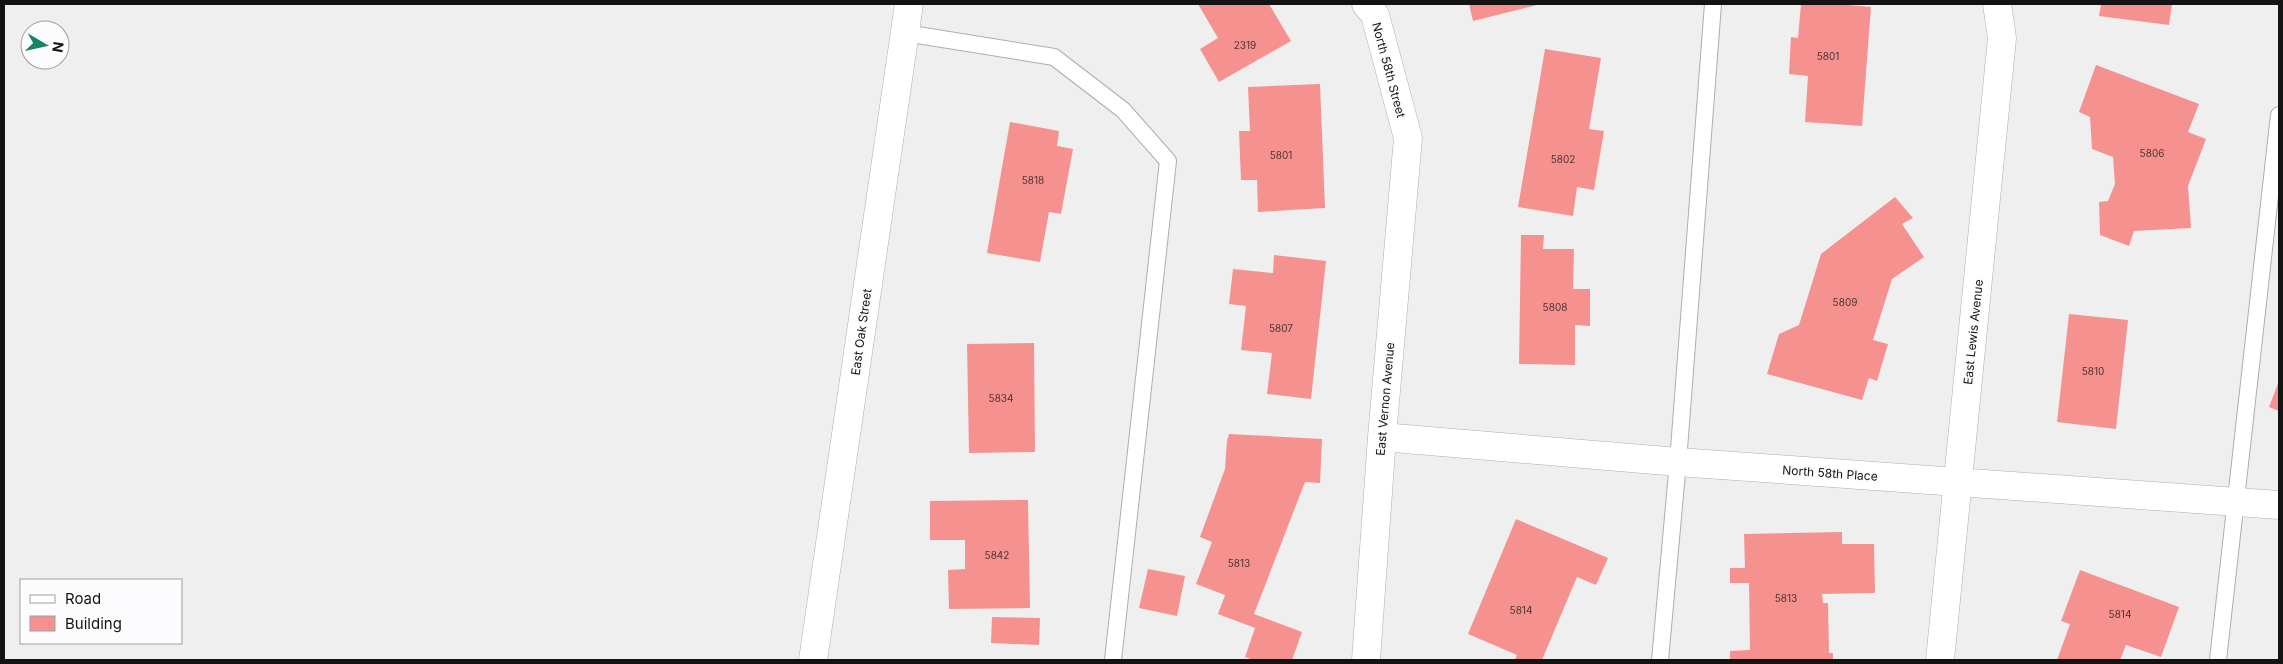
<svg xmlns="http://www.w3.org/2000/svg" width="2283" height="664" viewBox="0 0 2283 664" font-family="Inter,sans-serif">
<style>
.building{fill:#f59290}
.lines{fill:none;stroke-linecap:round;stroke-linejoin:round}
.service-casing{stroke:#aeaeb0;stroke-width:18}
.minor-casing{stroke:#aeaeb0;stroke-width:29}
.tertiary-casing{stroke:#aeaeb0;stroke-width:29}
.service{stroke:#fff;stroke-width:16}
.minor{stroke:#fff;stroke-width:28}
.tertiary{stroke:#fff;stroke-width:28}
.labels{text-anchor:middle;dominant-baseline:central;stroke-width:4;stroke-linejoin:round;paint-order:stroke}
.number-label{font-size:10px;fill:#4c3332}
.street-label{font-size:12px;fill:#131313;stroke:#fcfcfe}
</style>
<rect width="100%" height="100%" fill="#efeff0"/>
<path class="building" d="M1198,4h71l22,37 -72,41 -19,-33 18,-11z
M1469,4h72l-68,17z
M1801,4h36l34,3 -9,119 -57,-4 3,-46 -19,-2 2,-37 7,1z
M2101,4h71l-3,21 -70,-9z
M1545,49l56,9 -12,71 15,2 -10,59 -17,-3 -4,29 -55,-9z
M2096,65l103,39 -11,28 18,7 -18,47 3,42 -57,3 -5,15 -29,-11 -1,-33 9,-1 7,-17 -2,-27 -21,-8 -2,-32 -11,-5z
M1320,84l5,124 -67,4 -1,-32h-16l-2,-49h11l-2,-44z
M1010,122l49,9 -2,15 16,3 -12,65 -12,-2 -9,50 -53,-9z
M1895,197l18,21 -11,6 22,33 -32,22 -19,61 15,4 -11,37 -8,-3 -7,22 -95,-26 12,-40 20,-9 22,-71z
M1521,235h23l-1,14h31l-1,40h17v37l-15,-1v40l-56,-1z
M1274,255l52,6 -15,138 -44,-5 5,-41 -31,-3 5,-44 -17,-2 4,-35 40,4z
M2069,314l59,6 -12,109 -59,-7z
M1034,343l1,109 -66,1 -2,-109z
M2279,381v30l-10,-4z
M1229,434l93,5 -2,44 -15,-1 -51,132 48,18 -10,28h-39l-8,-3 10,-29 -37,-14 7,-19 -29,-11 16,-42 -12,-5 25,-68 2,-28z
M1028,500l2,108 -81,1 -1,-39 17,-1v-29h-35v-39z
M1516,519l92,39 -12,27 -19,-8 -35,83h-27l2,-5 -49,-21z
M1842,532v12h32l1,49 -53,1 1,9h5l1,50h4v7h-103v-9l20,-1 -1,-67h-19v-15h15l-1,-34z
M1148,569l37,7 -8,40 -38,-8z
M2080,570l99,37 -18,50 -35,-12 -6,15h-63l13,-36 -9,-3z
M992,617l48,1 -1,27 -48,-2z"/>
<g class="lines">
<g class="service-casing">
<path id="service" d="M905,33l149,24 69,53 45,51 -55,499
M1660,660l18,-198 35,-458
M2218,660l61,-545"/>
</g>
<g class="minor-casing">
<path id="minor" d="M1366,4l9,11 33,123 -26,299 -16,223
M1382,437l296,25 601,43
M1940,660l62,-622 -5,-34"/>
</g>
<g class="tertiary-casing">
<path id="tertiary" d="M813,660l96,-656"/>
</g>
<use href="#service" class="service"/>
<use href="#minor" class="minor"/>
<use href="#tertiary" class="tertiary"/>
</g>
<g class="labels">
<g class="number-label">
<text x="1245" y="45">2319</text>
<text x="1828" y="56">5801</text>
<text x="2152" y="153">5806</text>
<text x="1281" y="155">5801</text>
<text x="1563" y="159">5802</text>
<text x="1033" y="180">5818</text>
<text x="1845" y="302">5809</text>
<text x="1555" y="307">5808</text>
<text x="1281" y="328">5807</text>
<text x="2093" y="371">5810</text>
<text x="1001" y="398">5834</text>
<text x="997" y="555">5842</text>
<text x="1239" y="563">5813</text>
<text x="1786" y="598">5813</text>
<text x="1521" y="610">5814</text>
<text x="2120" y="614">5814</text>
</g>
<g class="street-label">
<text transform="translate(1389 70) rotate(75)">North 58th Street</text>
<text transform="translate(861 332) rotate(-82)">East Oak Street</text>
<text transform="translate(1973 332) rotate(-84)">East Lewis Avenue</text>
<text transform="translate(1385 399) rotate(-85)">East Vernon Avenue</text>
<text transform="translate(1830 473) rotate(4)">North 58th Place</text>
</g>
</g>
<rect width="2283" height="664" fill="none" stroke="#131313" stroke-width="10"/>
<rect x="20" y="579" width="162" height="65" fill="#fcfcfe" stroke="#9f9fa0"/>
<rect x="30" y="595" width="25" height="8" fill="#ffffff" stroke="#9f9fa0"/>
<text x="65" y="604" font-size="15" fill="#131313">Road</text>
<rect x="30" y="616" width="25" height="15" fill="#f59290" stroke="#9f9fa0"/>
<text x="65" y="629" font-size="15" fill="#131313">Building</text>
<g transform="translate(45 45) rotate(99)"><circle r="24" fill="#fcfcfe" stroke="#9f9fa0"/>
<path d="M0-4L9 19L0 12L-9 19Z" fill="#158564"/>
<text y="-8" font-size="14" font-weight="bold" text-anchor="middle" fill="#131313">N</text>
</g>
</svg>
